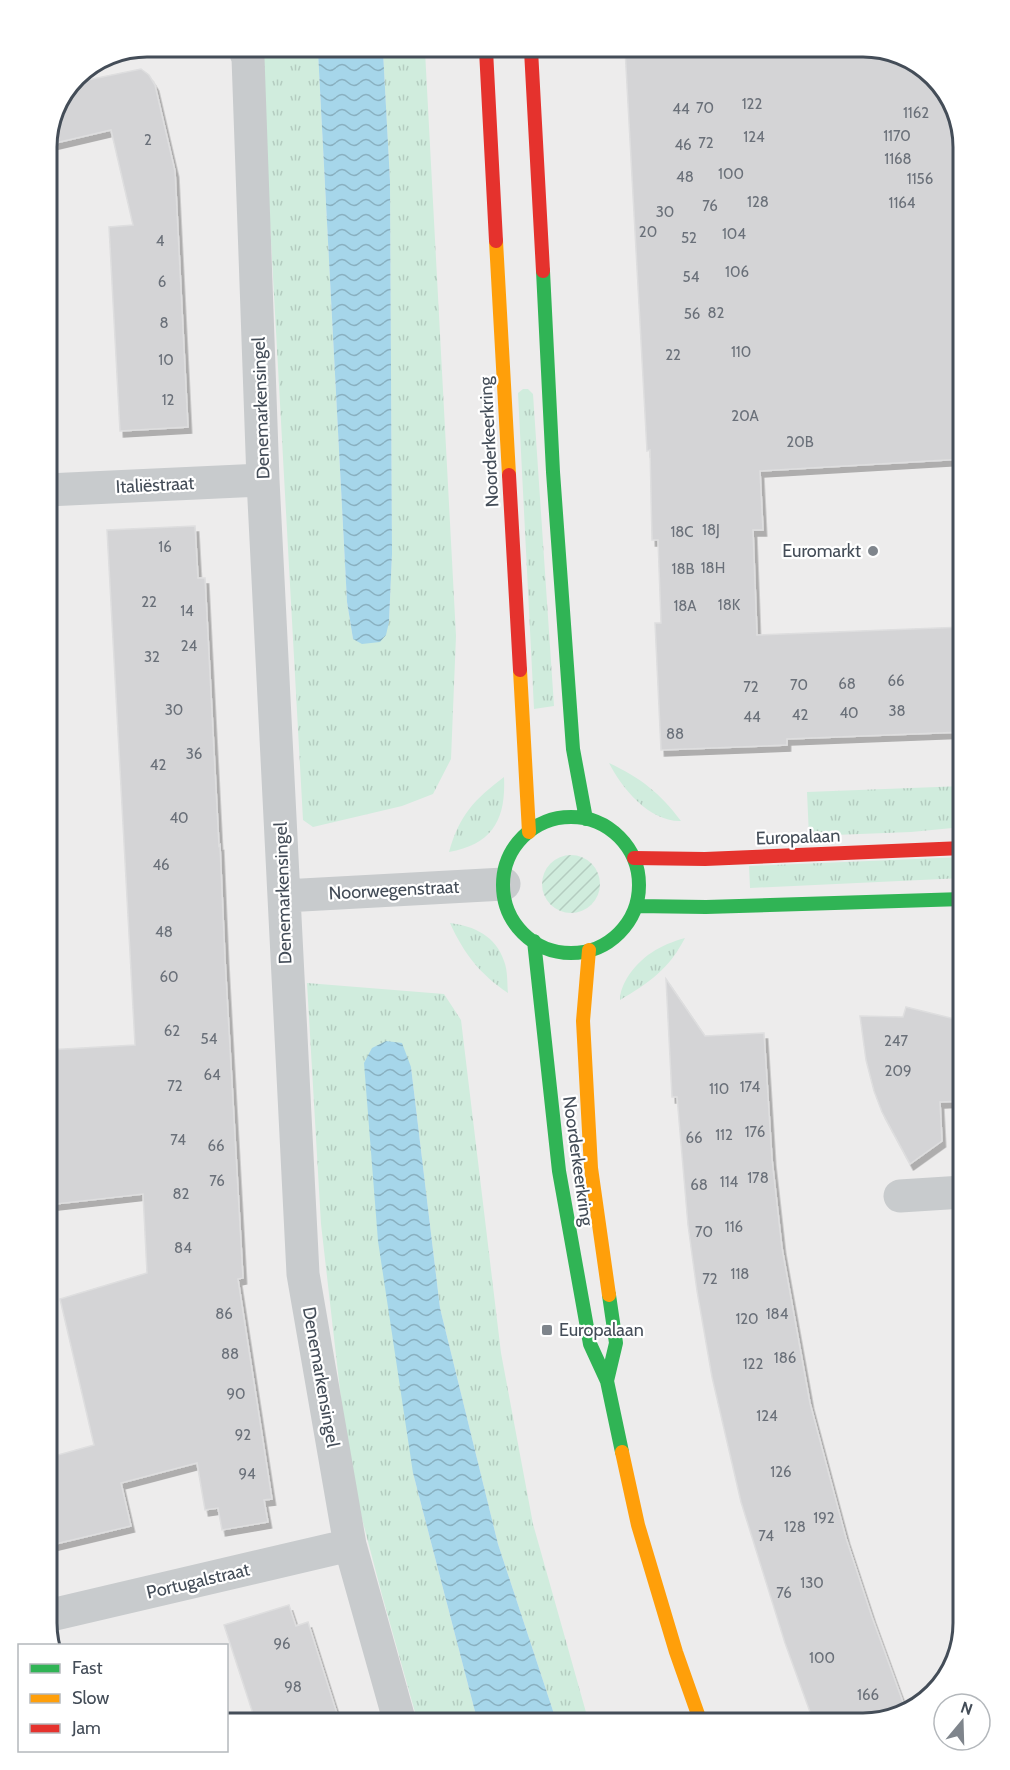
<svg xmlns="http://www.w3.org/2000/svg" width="1010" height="1770" viewBox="0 0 1010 1770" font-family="Cabin,sans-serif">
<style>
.grass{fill:url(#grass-tufts)}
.garden{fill:url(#garden-furrows)}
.water{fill:url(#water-waves)}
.building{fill:#d4d4d6;stroke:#dededf;stroke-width:1.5;filter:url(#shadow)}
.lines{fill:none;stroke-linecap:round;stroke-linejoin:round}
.street{stroke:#c8cbcd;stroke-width:33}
.fast{stroke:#30b455;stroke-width:14}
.slow{stroke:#ff9f0a;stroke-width:14}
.jam{stroke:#e5322d;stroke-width:14}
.poi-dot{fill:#7f858c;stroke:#fff;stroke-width:2}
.labels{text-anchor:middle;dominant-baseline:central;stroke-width:4.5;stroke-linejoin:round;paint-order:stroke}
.number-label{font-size:15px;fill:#6a7079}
.street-label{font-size:18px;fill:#444d58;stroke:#fff}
.poi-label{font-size:18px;fill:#444d58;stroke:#fff;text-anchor:end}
.rim{fill:none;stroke:#444d58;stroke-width:3}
</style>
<defs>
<pattern id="grass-tufts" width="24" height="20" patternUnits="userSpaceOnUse" patternTransform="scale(1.5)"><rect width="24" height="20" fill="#d0ecdd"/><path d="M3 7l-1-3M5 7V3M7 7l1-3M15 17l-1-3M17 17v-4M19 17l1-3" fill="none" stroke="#b4ccc0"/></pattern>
<pattern id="garden-furrows" width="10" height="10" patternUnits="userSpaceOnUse" patternTransform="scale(1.5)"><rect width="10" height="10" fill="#d0ecdd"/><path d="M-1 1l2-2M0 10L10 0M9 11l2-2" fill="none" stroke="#b4ccc0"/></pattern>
<pattern id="water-waves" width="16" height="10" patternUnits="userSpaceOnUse" patternTransform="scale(1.5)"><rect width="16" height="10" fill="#a6d6ea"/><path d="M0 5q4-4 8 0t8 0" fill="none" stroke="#89b0c0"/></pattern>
<filter id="shadow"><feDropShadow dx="3.5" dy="6" stdDeviation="0" flood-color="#0004"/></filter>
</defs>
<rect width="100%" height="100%" fill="#edecec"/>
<path class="grass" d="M383,51h42l31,585 -5,123 -18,35 -31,12 -89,21 -10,-7 -36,-652 -9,-115 60,-1 29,550 6,37 36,-17 3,-68 -2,-373z
M523,389h5l5,5 21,312 -20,3 -16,-316z
M609,763c32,15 51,30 72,58 -31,1 -59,-32 -72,-58z
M504,777c2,42 -11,67 -55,75 11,-38 25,-52 55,-75z
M963,786v41l-52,5 -102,4 -2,-44z
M963,857v21l-213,10 -1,-22z
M450,923c24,3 46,13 54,38 4,10 3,22 4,32 -28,-19 -44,-39 -58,-70z
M685,938c-16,31 -36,45 -65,62 0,-8 3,-15 7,-22 14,-22 33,-33 58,-40z
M307,983l137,11 17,26 40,333 32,171 56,199h-32l-59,-179 -58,-236 -29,-241 2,406 65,250h-60l-36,-128 -33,-126 -28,-245z"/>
<path class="garden" d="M542 884a29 29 0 1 1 58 0a29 29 0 1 1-58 0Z"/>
<path class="water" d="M383,51l7,130 2,373 -3,68 -3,13 -6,7 -18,2 -9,-5 -6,-37 -29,-550z
M386,1041l16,2 9,24 29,241 58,236 59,179h-79l-65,-250 -35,-232 -14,-178 8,-15z"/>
<path class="building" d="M870,47l49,17 34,39 10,44v312l-203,12 3,59h-10l4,105 206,-8v105l-176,7v6l-126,5 -6,-127h6l-3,-83h-6l-2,-90 -3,1 -22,-402z
M141,69l8,6 6,10 20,86 13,256 -68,4 -11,-204 24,-2 -22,-95 -64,15v-5l26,-57z
M195,526l3,52h7l14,268 1,-1 5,114 18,319 -5,1 34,220 -8,1 4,22 -46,8 -4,-22 -13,2 -8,-47 -76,20 10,43 -84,20v-88l47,-13 -34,-146 87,-26 -4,-79 -96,11v-155l88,-5 -28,-515z
M666,979l39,57 59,-3 8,126 10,89 28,155 36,135 26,79 35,96 -44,11 -49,-1 -29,-80 -44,-141 -29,-125 -15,-86 -9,-66 -11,-128h-5z
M906,1007l57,14v80l-23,1 2,39 -32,23 -28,-52 -8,-21 -8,-31 -6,-44 43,1z
M289,1605l7,21 12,-4 32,101h-84l-32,-98z"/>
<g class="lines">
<path class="street" d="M246,53l2,5 15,422 40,794 47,271 50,178
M47,490l216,-10
M284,896l220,-12
M900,1196l63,-4
M47,1616l303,-71"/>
<path class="fast" d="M543,271l10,201 20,277 13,70
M503 885a68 68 0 1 1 136 0a68 68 0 1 1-136 0Z
M636,906l70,1 257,-8
M534,941l25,230 31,173 17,37 15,71
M607,1381l9,-38 -7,-48"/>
<path class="slow" d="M496,241l13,234
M520,670l9,162
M589,950l-6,71 8,147 18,127
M622,1452l16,73 38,127 25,71"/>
<path class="jam" d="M486,50l10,191
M531,50l12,221
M509,475l11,195
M634,858l71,1 258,-11"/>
</g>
<g class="poi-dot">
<circle cx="873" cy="551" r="6"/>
<rect x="541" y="1324" width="12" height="12" rx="3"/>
</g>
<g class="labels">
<g class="number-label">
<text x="752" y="104">122</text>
<text x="705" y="108">70</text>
<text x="681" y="109">44</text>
<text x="916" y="113">1162</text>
<text x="897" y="136">1170</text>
<text x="754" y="137">124</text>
<text x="148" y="140">2</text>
<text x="706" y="143">72</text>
<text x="683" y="145">46</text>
<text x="898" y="159">1168</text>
<text x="731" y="174">100</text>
<text x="685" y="177">48</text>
<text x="920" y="179">1156</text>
<text x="758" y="202">128</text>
<text x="902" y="203">1164</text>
<text x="710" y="206">76</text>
<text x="665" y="212">30</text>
<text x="648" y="232">20</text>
<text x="734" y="234">104</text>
<text x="689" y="238">52</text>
<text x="160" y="241">4</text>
<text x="737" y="272">106</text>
<text x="691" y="277">54</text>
<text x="162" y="282">6</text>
<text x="716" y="313">82</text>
<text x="692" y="314">56</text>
<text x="164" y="323">8</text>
<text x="741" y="352">110</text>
<text x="673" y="355">22</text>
<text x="166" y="360">10</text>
<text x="168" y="400">12</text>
<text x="745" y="416">20A</text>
<text x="800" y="442">20B</text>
<text x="711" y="530">18J</text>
<text x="682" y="532">18C</text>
<text x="165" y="547">16</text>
<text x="713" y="568">18H</text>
<text x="683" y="569">18B</text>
<text x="149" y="602">22</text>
<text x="729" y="605">18K</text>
<text x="685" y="606">18A</text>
<text x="187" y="611">14</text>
<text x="189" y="646">24</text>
<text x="152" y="657">32</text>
<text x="896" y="681">66</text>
<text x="847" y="684">68</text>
<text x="799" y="685">70</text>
<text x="751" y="687">72</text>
<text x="174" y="710">30</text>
<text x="897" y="711">38</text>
<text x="849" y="713">40</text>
<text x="800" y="715">42</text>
<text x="752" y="717">44</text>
<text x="675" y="734">88</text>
<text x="194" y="754">36</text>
<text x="158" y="765">42</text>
<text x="179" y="818">40</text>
<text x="161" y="865">46</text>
<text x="164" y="932">48</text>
<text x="169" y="977">60</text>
<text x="172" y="1031">62</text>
<text x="209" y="1039">54</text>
<text x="896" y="1041">247</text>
<text x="898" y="1071">209</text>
<text x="212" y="1075">64</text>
<text x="175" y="1086">72</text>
<text x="750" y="1087">174</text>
<text x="719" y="1089">110</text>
<text x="755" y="1132">176</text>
<text x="724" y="1135">112</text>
<text x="694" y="1138">66</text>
<text x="178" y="1140">74</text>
<text x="216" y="1146">66</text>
<text x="758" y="1178">178</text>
<text x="217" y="1181">76</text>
<text x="729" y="1182">114</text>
<text x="699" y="1185">68</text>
<text x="181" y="1194">82</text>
<text x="734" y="1227">116</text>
<text x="704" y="1232">70</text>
<text x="183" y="1248">84</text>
<text x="740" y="1274">118</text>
<text x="710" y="1279">72</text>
<text x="224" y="1314">86</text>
<text x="777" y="1314">184</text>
<text x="747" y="1319">120</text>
<text x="230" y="1354">88</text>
<text x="785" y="1358">186</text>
<text x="753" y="1364">122</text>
<text x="236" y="1394">90</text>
<text x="767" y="1416">124</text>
<text x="243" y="1435">92</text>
<text x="781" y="1472">126</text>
<text x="247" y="1474">94</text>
<text x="824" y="1518">192</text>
<text x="795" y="1527">128</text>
<text x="766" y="1536">74</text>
<text x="812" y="1583">130</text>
<text x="784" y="1593">76</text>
<text x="282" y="1644">96</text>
<text x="822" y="1658">100</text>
<text x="293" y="1687">98</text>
<text x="868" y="1695">166</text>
</g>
<g class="street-label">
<text transform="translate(261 408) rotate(-92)">Denemarkensingel</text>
<text transform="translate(489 442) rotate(-93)">Noorderkeerkring</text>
<text transform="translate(155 485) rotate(-3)">Italiëstraat</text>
<text transform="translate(798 837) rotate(-2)">Europalaan</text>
<text transform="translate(394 890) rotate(-3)">Noorwegenstraat</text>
<text transform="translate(283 893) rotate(-92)">Denemarkensingel</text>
<text transform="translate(578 1161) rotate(82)">Noorderkeerkring</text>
<text transform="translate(321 1377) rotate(80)">Denemarkensingel</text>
<text transform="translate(198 1581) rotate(-13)">Portugalstraat</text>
</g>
<g class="poi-label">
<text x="861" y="551">Euromarkt</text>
<text x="559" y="1330" text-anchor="start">Europalaan</text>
</g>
</g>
<path d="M0 0H1010V1770H0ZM147 57H863A90 90 0 0 1 953 147V1623A90 90 0 0 1 863 1713H147A90 90 0 0 1 57 1623V147A90 90 0 0 1 147 57Z" fill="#fff" fill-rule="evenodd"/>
<path class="rim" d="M147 57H863A90 90 0 0 1 953 147V1623A90 90 0 0 1 863 1713H147A90 90 0 0 1 57 1623V147A90 90 0 0 1 147 57Z"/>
<rect x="18" y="1644" width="210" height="108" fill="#ffffff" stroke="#b4b8bc" stroke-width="1.5"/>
<rect x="30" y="1664" width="30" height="9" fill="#30b455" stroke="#b4b8bc" stroke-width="1.5"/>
<text x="72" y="1674" font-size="18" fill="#444d58">Fast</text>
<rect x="30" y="1694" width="30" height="9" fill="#ff9f0a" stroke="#b4b8bc" stroke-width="1.5"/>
<text x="72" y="1704" font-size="18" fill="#444d58">Slow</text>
<rect x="30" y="1724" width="30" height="9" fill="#e5322d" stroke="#b4b8bc" stroke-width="1.5"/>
<text x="72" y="1734" font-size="18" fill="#444d58">Jam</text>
<g transform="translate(962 1722) rotate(19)"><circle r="28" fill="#ffffff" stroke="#b4b8bc" stroke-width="1.5"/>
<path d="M0-4.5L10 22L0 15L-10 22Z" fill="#7f858c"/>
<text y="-9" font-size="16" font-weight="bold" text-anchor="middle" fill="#444d58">N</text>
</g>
</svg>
